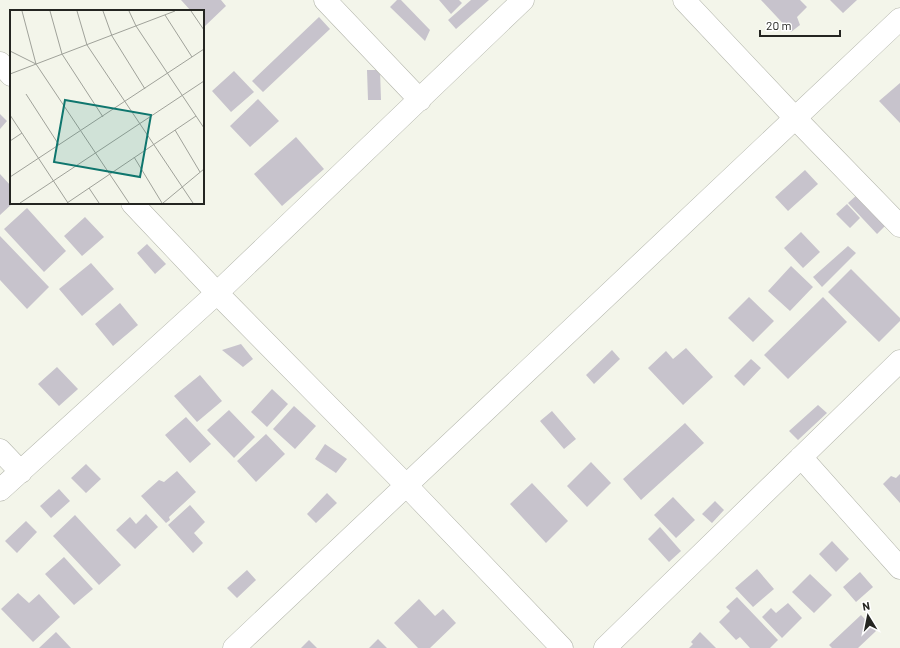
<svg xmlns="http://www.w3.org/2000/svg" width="900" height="648" viewBox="0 0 900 648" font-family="Barlow,sans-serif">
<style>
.building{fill:#c7c3cc}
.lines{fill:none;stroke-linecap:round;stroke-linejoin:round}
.minor-casing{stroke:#b3b5ab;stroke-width:23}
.minor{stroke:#fff;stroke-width:22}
.inset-road{fill:none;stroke:#a0a29a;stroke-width:1}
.view{fill:#0f766e;fill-opacity:0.15;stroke:#0f766e;stroke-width:2}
.inset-edge{fill:none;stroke:#242521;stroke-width:2}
</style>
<rect width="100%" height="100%" fill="#f3f5ea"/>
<path class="building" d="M181,0h40l5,6 -21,20 -2,-2v-13h-12z
M397,0h4l29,30 -5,11 -35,-34z
M439,0h20l3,3 -11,11z
M471,0h18l-33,29 -8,-9z
M761,0h39l7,7 -10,10 3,8 -9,7z
M830,0h27l-14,13z
M319,17l11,12 -67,63 -11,-11z
M367,70h13l1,30h-13z
M234,71l20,21 -23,20 -19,-21z
M900,83v40l-21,-22z
M258,99l21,22 -29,26 -20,-21z
M0,114l7,7 -7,8z
M296,137l28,32 -42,37 -28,-32z
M805,170l13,14 -30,27 -13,-14z
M0,174l11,12v17h2l-13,12z
M858,194l28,31 -9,9 -29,-31z
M847,204l13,14 -10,10 -14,-14z
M27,208l39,43 -22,21 -40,-43z
M85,217l19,20 -22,19 -18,-20z
M801,232l19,20 -17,16 -19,-20z
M0,236l49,51 -22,22 -27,-29z
M147,244l19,20 -11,10 -18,-21z
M848,246l8,7 -34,34 -9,-10z
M91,263l23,26 -32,27 -23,-27z
M791,266l22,21 -23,24 -22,-20z
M851,269l49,49v3l-21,21 -51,-50z
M749,297l25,24 -21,21 -25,-24z
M823,297l24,25 -59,57 -24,-24z
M120,303l18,22 -25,21 -18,-22z
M241,344l12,15 -10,8 -21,-17z
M686,348l27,29 -30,28 -35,-37 18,-17 7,8z
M612,350l8,9 -26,25 -8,-9z
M751,359l10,9 -17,18 -10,-10z
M57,367l21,22 -19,17 -21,-22z
M200,375l22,26 -25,21 -23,-26z
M272,389l16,15 -21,23 -16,-15z
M818,405l9,8 -29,27 -9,-9z
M294,406l22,20 -21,23 -22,-20z
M229,410l26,27 -21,21 -27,-28z
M552,411l24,28 -12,10 -24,-28z
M186,417l25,27 -21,19 -25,-28z
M685,423l19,20 -63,57 -18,-21z
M266,434l19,20 -29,28 -19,-21z
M325,444l22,15 -11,14 -21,-14z
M591,462l20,21 -24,24 -20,-21z
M86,464l15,15 -15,14 -15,-15z
M177,471l19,21 -27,25 1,3 -4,3 -25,-27 18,-16 5,2z
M900,474v29l-17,-19 8,-8 5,2z
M532,483l36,38 -22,22 -36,-39z
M59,489l11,12 -19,17 -11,-12z
M327,493l10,10 -21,20 -9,-9z
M673,497l22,23 -19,18 -22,-23z
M715,501l9,9 -12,13 -10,-9z
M190,505l15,17 -11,11 9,10 -10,10 -25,-28z
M146,514l12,13 -23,22 -19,-19 14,-13 6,7z
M75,515l46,50 -22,20 -46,-49z
M26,521l11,11 -20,21 -12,-12z
M660,527l21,24 -12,11 -21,-23z
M832,541l17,18 -13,13 -17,-18z
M64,557l29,32 -19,16 -29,-31z
M757,569l17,20 -21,18 -18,-19z
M247,570l9,10 -19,18 -10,-10z
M860,572l13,15 -17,15 -13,-15z
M810,574l22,21 -18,18 -22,-21z
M18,593l11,10 10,-9 21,23 -27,25 -32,-33z
M737,597l41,43 -8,8h-20l-10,-11 -4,3 -17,-18 11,-11 -4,-4z
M419,599l16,17 8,-7 13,14 -26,25h-12l-24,-25z
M788,603l14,15 -20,20 -20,-21 9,-9 5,5z
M861,615l15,16 -18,17h-26l-3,-3z
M56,632l15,16h-32z
M700,632l16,16h-27l4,-4 -2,-2z
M378,639l9,9h-18z
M309,640l8,8h-16z"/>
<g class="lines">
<g class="minor-casing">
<path id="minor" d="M325,0l95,100
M684,0l112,119 104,107
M0,63l11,12
M132,203l85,90 189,192 156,163
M0,450l21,22
M801,457l99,111
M0,490l217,-197 306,-293
M234,648l666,-629
M605,648l295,-287"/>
</g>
<use href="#minor" class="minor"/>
</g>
<g transform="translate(10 10)">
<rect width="194" height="194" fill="#f3f5ea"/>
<path class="inset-road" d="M12,1l14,53 93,139M40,1l12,43 41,63M67,1l10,34 106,158M93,1l9,25 33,53M119,1l7,15 68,102M181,1l13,19M155,5l27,42M0,41l26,13M0,64l165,-63M16,84l33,51M0,105l58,88M165,120l25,42M0,131l12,-8M124,147l28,46M0,167l194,-128M79,178l10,15M10,193l184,-122M57,193l129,-87M153,193l41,-34"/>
<path class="view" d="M55,90l86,15 -11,62 -86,-15z"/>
<rect width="194" height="194" class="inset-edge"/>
</g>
<g transform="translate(868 616) rotate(350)" stroke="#ffffff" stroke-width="3" paint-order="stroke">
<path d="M0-3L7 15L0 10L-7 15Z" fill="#242521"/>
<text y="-6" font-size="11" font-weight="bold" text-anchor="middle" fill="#242521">N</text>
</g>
<path d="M760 30v6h80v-6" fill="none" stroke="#242521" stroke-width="2"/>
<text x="766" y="30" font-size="12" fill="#242521" stroke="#ffffff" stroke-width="3" paint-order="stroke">20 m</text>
</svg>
